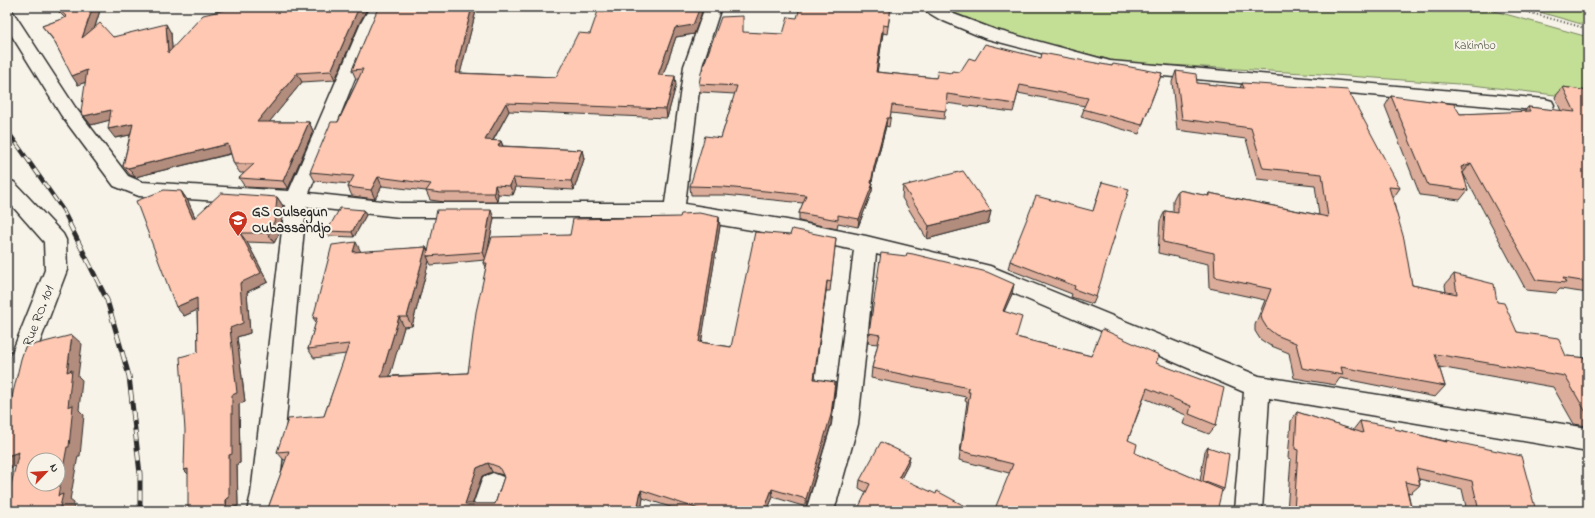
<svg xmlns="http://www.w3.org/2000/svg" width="1595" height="518" viewBox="0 0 1595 518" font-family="'Indie Flower',sans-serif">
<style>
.green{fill:#c3de95;stroke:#778460}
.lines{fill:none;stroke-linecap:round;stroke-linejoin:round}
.minor-casing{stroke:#2b2b2b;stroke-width:3}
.path{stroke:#2b2b2b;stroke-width:2;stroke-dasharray:1 2.5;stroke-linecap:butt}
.minor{fill:#f7f3e8;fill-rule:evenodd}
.rail-far1-casing{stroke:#2b2b2b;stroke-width:4}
.rail-casing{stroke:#2b2b2b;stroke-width:5}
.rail-far1{stroke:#f7f3e8;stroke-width:2.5;stroke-dasharray:8;stroke-linecap:butt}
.rail{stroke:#f7f3e8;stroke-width:3.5;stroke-dasharray:10;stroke-linecap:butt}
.wall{fill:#dbac99;stroke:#2b2b2b;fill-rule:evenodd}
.shaded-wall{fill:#b28c7d;stroke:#2b2b2b}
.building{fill:#ffc8b2;stroke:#2b2b2b;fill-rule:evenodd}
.labels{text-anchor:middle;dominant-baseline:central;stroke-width:4;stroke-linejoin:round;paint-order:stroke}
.far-park-label{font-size:12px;fill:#515846;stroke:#f7f3e8}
.poi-label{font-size:14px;font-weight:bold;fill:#2b2b2b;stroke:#f7f3e8;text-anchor:start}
.street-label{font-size:14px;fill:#2b2b2b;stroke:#f7f3e8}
</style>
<rect width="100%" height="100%" fill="#f7f3e8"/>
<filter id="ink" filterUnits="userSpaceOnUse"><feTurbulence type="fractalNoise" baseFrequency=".025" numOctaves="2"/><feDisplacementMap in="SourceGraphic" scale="8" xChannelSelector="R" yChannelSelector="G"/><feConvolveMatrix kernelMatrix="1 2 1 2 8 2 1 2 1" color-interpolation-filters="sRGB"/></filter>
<g filter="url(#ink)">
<path class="green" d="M940,7h540l108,30v62l-116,-14 -152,-11 -201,-12 -114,-29z
M1522,7h66v19z"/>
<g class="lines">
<g class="minor-casing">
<path id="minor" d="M370,7h16l-9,16 -68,170 91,10h265l19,-137 21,-59h16l-19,59 -17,138 102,16 79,16 124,30 269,110 329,52v24l-319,-54 -7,113h-28l10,-119 -259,-111 -109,-27 -18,170 -24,87h-28l26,-87 22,-174 -67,-14 -113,-19h-274l-94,-10 -27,287 -4,17h-28l4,-17 34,-289 -146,-9 -25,-10 -53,-71 -54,-87v-18l6,2 62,95 53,69 14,6 147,9 72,-168z
M922,7h20l9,6 45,17 114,31 435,38 7,2 2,4 -2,4 -7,2 -436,-40 -125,-33 -45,-19 -15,-9z
M7,180l7,2 49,52 3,6 1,30 -37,98 -10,51 -4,8 -9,3v-65l38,-95 -1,-28 -37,-42z
M493,473l10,4 4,9 -8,25h-28l12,-34z"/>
</g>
<path class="path" d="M1510,7l78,22"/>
<use href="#minor" class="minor"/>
<g class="rail-far1-casing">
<path id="rail-far1" d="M7,130l56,80 7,14"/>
</g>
<g class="rail-casing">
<path id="rail" d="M69,223l38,77 22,76 11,98v37"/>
</g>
<use href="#rail-far1" class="rail-far1"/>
<use href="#rail" class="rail"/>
</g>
<path class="wall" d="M54,7h47l-6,20 18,10 58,-4 1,15 188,-26 -25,58 -33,2 -33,40h40l4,9 -25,58 -43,-2 -6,-9 5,-5h-4l-6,-9 -3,-10 -96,23 -5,-2 -7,-9 7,-31 -15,3 -6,-18 -18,5 -6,-43 -7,3 -24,-44 -12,-15 23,-8z
M379,7h98l-17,66 96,4 34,-43 111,-19 -7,19 -18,3 -13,38 13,10 -9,33 -158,-7 -16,30h8l2,5 79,4 2,9 -10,31 -58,-3 -3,8 -15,-1 -1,8h-52l-15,-2 -4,-9 -44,-5 -7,13 -23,-3 -4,-9 2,-3 -35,-3 -5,-9 28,-50 20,-43h-2l-4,-9z
M891,7l-4,27 -4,-1 -6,39 59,6 15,-5 9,-1 15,-12 66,-2 71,8 50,7 -23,61 -58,-17 4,-11 -67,-13 -5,19 -67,-9 -2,16 -53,-6 -2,14 -3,-1 -13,50 -1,7v8l-14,36 -20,-4 -1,6 -38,-8v-8l4,-10 -78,-8h-34l-1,-9 31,-48 14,-44 -35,-2 -1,-8 84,-50 14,-16z
M1176,71l21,12 43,5 2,-5 158,105 -7,10 19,87 34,7 -1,-7 9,-11 43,28 20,30 49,24 22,2v68l-14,-2 -21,-37 -114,-20 6,19 -10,11 -95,-19 -5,7 -41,-7 -5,-25 -20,-8 -9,-6 -5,-8v-6l10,-25 -56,-12 -1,-24 -50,-11 2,-32 5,-10 8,1v-12l5,-10 30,6 1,-3 110,22 -4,-30 -58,-6 -11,-40 -69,-9 -5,-48z
M1563,87l25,4v202l-28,-4 -4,4 -30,-3 -63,-117 5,17 -8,10 -40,-5 -35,-89 6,-10 69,18 64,-2 4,-5 33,4 -6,-14z
M1102,182l-6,115 -3,7 -22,-7 1,-3 -64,-25 2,-8 83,-50z
M903,186l88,25 -3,12 -61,16 -25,-41z
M181,191l7,10 7,16 82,-20 6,9 -2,24 -7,13 -27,-1 21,40 -21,10 3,41 -13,4 8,65 -6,2 1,59 -3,1 1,42 -3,1 -37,-155 -1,-42 -13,6z
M364,210l2,5 -12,22 -25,-1 -2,-5z
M494,218l-6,31 82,-14 150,-9 -19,116 30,5 59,-112 46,3 -6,53h-4l-11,88 20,3v8l-4,34 -25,83 -33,-10 -6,14h-85l-39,-13 -2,13h-374l19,-51h-2l-7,-8 47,-36 22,-62 -32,4 -6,-9 8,-27 -3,-4 48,-66 65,-5 2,4zM485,260l-1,3 2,4 -18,106 -79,3 15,-49 8,-1 17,-65 2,4zM492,472l11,3 1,2 -9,27h-23l10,-28z
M1012,294l-8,17 12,26 75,19 65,7 60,62 -7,9 -26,-10 3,-9 -42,-17 -16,42 7,13 65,28 5,-30 3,-4 16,42 -2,3 -213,-19 -50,-13 8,-58 -2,-1 1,-4 -95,-19 1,-10 6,-24 -10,-1 1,-10z
M1297,412l56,18 7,-9 85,20 1,-1 90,71h-69l-5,-22 -43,-10 1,6 -9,8 -3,-1 4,19h-125l4,-52 -3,-1 3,-37z
M908,465l-7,13 -35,14 -7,-4 1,-8z"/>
<path class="shaded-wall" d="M93,7h8l-12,39 -7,-8z
M360,7h8l-8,15 -25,58 -4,-9 25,-57z
M472,7h5l-19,75 -3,-9z
M700,7h2l-1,8 -7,19 -18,3 -16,47 -2,-9 17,-47z
M166,24l5,9 2,29 -5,-9z
M883,25v8l-7,47v-8z
M87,70l7,9 -16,6 -6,-9z
M297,73l5,9 -40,49 -5,-9z
M675,76l1,9 -9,33 -1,-9z
M506,103l3,8 -21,38 -3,-9z
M111,110l7,8 -27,7 -7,-9z
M887,118l-1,8 -13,50 -2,13 2,-6 -1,8 -14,36 1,-8 12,-36 3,-16z
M309,122l4,9 -25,58 -5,-8z
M133,124l6,9 -24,5 -7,-9z
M501,141l3,9 -6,-4z
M228,144l5,9 -98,24 -7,-9z
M582,150l2,9 -10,31 -3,-9z
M1471,163l-8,10 -10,4 8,-10z
M378,177l4,9 -7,13 -4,-9z
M513,178l3,9 -3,8 -3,-9z
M495,185l3,9 -1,8 -3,-9z
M181,191l7,10 12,28 -7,-10z
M277,197l6,9 -2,24 -7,13 -6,-10z
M364,210l2,5 -12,22 -2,-5z
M491,210l3,8 -8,42 -3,-8z
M991,211l-3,12 -61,16 2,-13z
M719,217l1,9 -20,125 -1,-9z
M240,233l7,9 21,40 -21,10 3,41 -13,4 8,65 -6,2 1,59 -3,1 1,42 -3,1v4h-9l3,-56 1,-127 10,-45z
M356,242l5,10h-8z
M426,247l4,9h-3l2,5 -17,65 -5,-9z
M827,281l-1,10 -13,97 1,-9z
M1014,284l-2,10 -12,27 3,-10z
M197,298l7,9 -20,9 -8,-9z
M399,317l5,10 -17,59 -6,-9z
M72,335l10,9 -4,32 4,4 -3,30 5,5 -4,41h-2l-8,44 4,3 -1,8h-14l-1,-15 9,-124z
M835,382l-4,42 -25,83v-8z
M19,452l11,9 -23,8v-13z
M910,456l-2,9 -11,21 2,-9z
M488,463l4,9 -10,4 -12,35 -5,-7 12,-36z
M188,469l5,10 -9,-9z
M772,489l1,8 -6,14h-3z
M641,490l2,8 -2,13h-4z"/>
<path class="building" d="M56,7h37l-11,31 18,-15 13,14 53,-13 2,29 35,-38 34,-8h123l-4,7 -25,57 -34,2 -40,49h52l-26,59 -44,-3 15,-14h-20l-6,-20 -100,24 -5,-2 10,-42 -25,5 3,-19 -27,6 -3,-4 6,-42 -15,6 -19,-37 -11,-13 25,-9z
M379,7h93l-17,66 101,4 22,-44 12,1 8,-23h31l1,-4h70l-7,18 -18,3 -17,47 17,1 -9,33 -160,-6 -21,37 16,1 -3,5 84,4 -11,31 -58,-3 -3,8 -15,-1 -1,8h-53l-15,-2 5,-7 -53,-7 -7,13 -23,-3 6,-11 -44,-4 21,-50h7l25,-53 -11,1 23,-55z
M800,7h91l-3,19 -5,-1 -7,47 60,6 2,-7 13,2 1,-2 8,1 9,-14 6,2 10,-16 56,14 1,-5 70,13 1,-2 12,2 37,7 -20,52 -59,-16 5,-11 -68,-13 -5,19 -68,-10 -1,17 -54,-6 -2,13h-3l-13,49 -3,16h2l-14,36 -21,-4v5l-39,-7 7,-18 -82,-8 -34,-1 15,-50 16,2 16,-52 -38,-2 2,-11 20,-56 22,-1v16l40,2 5,-17 9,1z
M1176,71l20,3 1,9 47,5 -2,-5 106,7 52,98 -11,-1 15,52 8,46 45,9 -3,-20 40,10 3,18 7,1 13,29 41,6 8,18 22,2v56h-1l-22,-38 -130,-22 10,32 -104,-19 2,8 -41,-7 -6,-25 -20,-8 -9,-7 -5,-8 -1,-5 10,-26 -56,-12 -1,-24 -51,-11 2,-31 13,2v-23l31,6v-3l119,24 -6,-43 -59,-6 -12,-40 -69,-9z
M1563,87l25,4v51l-5,-5 5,11v134l-25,-4 3,5 -30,-3 -65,-117 -10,4 7,23 -40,-5 -37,-89 63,8 6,10 70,-3 -2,-4 47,5z
M963,171l28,40 -62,15 -26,-40z
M1102,182l27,7 -33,108 -22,-8 1,-3 -65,-25 26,-65 57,15z
M164,190l17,1 12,28 28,-26 56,4 -2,23 -7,13h-28l21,40 -21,10 3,40 -13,5 7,65 -5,2v59l-3,1v43l-3,1v12h-38v-42l-4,1 1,-40 -5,-73 18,-5 -1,-54 -21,9 -40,-106z
M340,208l24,2 -12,22 -25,-1z
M437,210h54l-8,42 -56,4z
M699,213l20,4 -20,125 32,5 24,-115 35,3 2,-6 44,9 -5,44 -4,-1 -13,98 21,3 -4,33 -25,84 -34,-10 -8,22h-59l-64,-21 -4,21h-370l22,-60 -12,1 11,-33 36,-3 25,-72 -41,5 9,-31h-4l19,-73 24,-3 -3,10 73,-5 -19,70h-8l-18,60 87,-4 8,-61 11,-49h-3l8,-26 78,-2 3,-16 107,-2 1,-3zM488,463l11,4 5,10 -9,27h-30l12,-36z
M881,253l25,3 1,-3 6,1 74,18 27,12 -11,27 19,6 -6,20 75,19 11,-27 57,26 -3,8 68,25 -8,37 -27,-11 2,-8 -44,-18 -19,52 9,4 -2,9 87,37 -5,21h-223l19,-47 -52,-13 9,-59h-2l1,-4 -97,-20 8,-33 -11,-2z
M72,335l-5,37 5,-2 -4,37 5,-2 -4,42h-2l-9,49 5,-2 -4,17h-52v-10l12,-49 -12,4v-38l14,-59 4,-12zM34,460h24v24h-24z
M1297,412l66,21 -3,-12 34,6 1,2 52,13 -1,-2 75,16 15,55h-57l-7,-30 -56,-13 4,17 -15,-3 7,29h-118l4,-61 -3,-1z
M881,442l29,14 -11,21 37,17 1,-3 37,20h-117l13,-27 -10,-4z
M1208,447l21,7 -5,35 -21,-8z"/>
</g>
<defs>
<g id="school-pin" transform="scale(1)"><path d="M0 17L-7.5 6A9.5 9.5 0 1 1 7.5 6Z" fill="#c8321e" stroke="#f7f3e8"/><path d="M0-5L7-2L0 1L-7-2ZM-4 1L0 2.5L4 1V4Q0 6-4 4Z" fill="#fff"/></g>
</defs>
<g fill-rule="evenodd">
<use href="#school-pin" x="238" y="220"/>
</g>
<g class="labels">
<g class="far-park-label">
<text x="1475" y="46">Kakimbo</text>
</g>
<g class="poi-label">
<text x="252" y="212">GS Oulsegun<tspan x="252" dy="16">Oubassandjo</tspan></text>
</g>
<g class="street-label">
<text transform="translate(39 316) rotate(-69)">Rue RO. 101</text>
</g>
</g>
<rect width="1595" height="518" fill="none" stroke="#f7f3e8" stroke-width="24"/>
<rect x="12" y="12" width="1571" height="494" fill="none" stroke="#2b2b2b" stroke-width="1.5" filter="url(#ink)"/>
<g transform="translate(46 472) rotate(65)"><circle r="19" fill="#f7f3e8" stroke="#a5a39c"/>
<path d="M0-3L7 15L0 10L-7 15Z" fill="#c8321e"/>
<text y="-6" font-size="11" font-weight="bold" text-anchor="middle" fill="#2b2b2b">N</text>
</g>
</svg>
